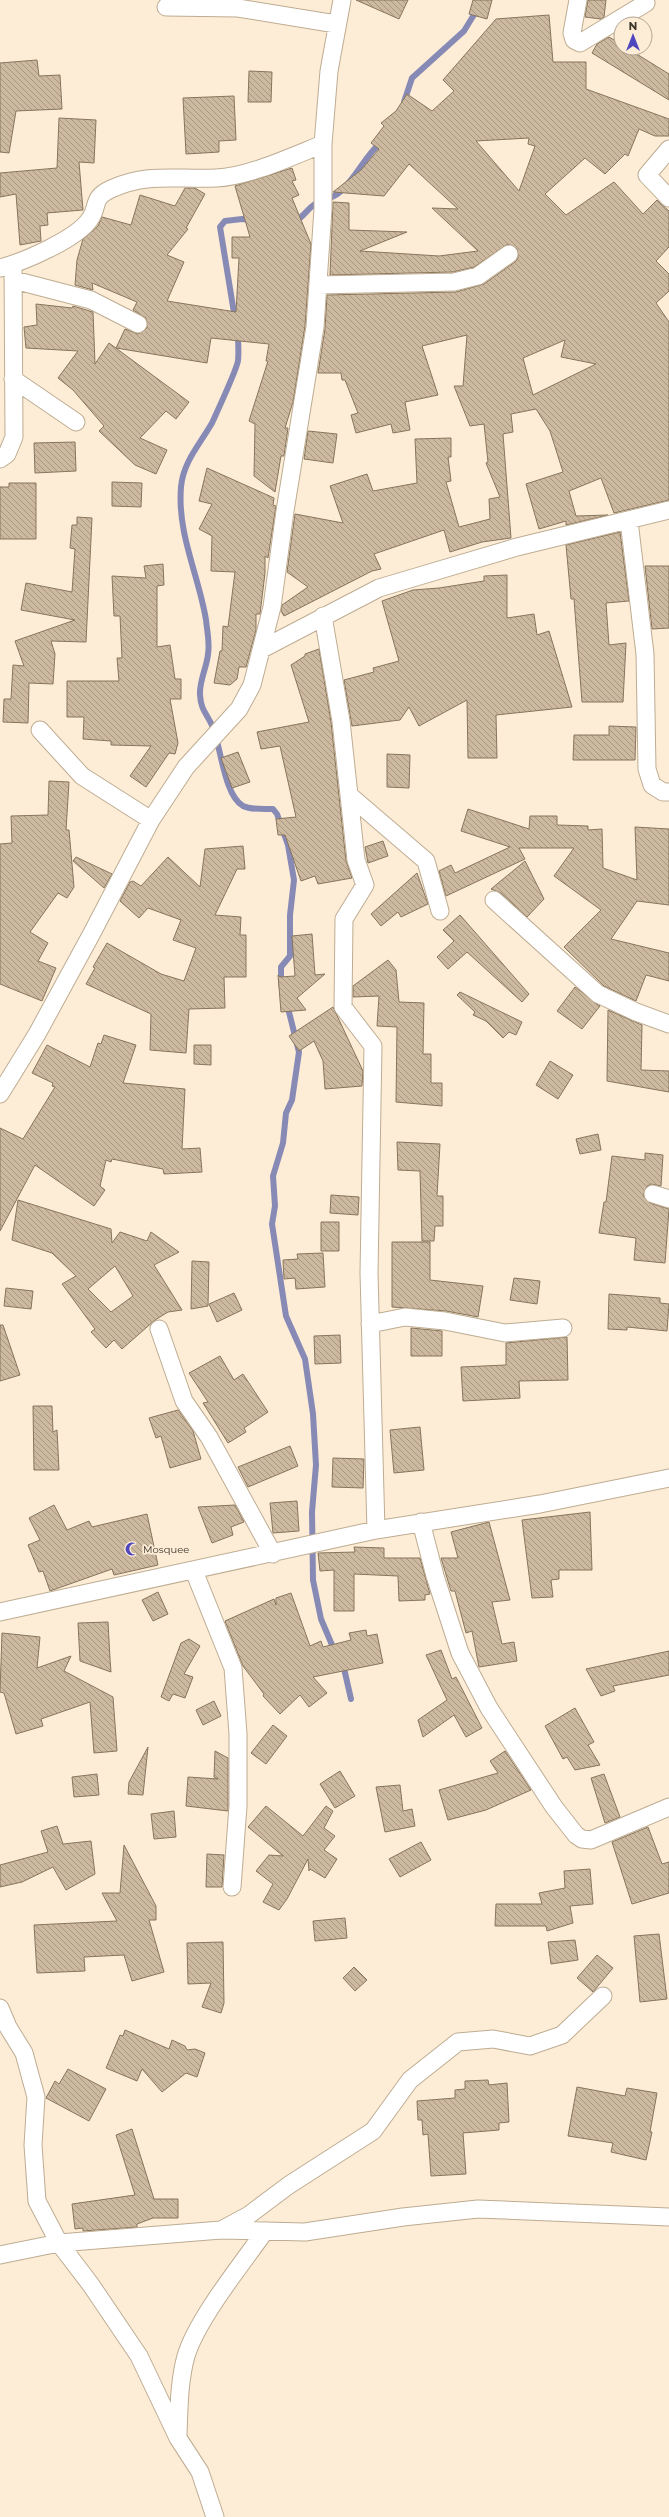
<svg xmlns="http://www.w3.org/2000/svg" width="669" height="2517" viewBox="0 0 669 2517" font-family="Montserrat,sans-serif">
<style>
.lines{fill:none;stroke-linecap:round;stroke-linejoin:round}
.stream{stroke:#888ab6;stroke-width:6}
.building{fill:url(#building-back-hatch);stroke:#87755d;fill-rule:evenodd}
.minor-casing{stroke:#beac92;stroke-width:19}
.minor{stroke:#fff;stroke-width:17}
.labels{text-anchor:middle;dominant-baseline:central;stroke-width:3.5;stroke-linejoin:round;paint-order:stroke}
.poi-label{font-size:10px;fill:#3e362b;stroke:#fdedd7;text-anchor:start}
</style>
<defs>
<pattern id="building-back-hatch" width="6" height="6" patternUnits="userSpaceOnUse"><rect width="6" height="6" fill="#cdb99f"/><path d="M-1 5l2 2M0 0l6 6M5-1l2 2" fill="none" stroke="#a89782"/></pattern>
</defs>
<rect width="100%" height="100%" fill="#fdedd7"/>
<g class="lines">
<path class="stream" d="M404,102l8,-24 52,-47 19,-31
M294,222c10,-5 12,-12 21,-18 6,-5 16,-4 25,-12 16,-14 25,-36 41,-50
M235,319l-15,-92 5,-6 17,-2 10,1
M238,334c0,9 1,19 0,27 -2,10 -21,51 -26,62 -12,21 -29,39 -31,64 -4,47 18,89 25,133 1,10 4,24 2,34 -1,13 -9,27 -8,41 1,17 8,19 13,33 8,19 11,67 30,78 8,4 20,3 30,3l4,5 11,31 6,35 -4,35v41l-9,11v17
M287,1004l12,48 -7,48 -6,13 -3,30 -10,33 2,30 -3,18 14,92 19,43 8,55 3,51 -4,47 1,68 8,39 14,33
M343,1664l8,35"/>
</g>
<path class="building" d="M356,0h52l-9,19z
M473,0h19l-5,19 -18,-5z
M588,0h18l-2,17 -3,2 -16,-2z
M549,15l4,47h33v27l83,30v17h-14l-16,-7 -11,27 -3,-2 -20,20 -20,-16 -40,36 21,21 48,-33 29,32 14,-14 12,11v36l-13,14 13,13v17l-13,12 13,19v178l-55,13 -13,-35 -32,13 7,25 32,-1 -42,10v-4l-27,8 -13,-45 37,-12 -13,-41 -14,-22 -25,5 2,18 -10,2 8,104 -29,4 -32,10 -6,-22 -70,24 7,15 -9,2 -88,45 -3,-5 1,-6 26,-18 -21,-15 8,-58 48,9 -13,-37 37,-12 6,17 44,-8 -2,-44 36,-1v19h-3l3,24 -5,1 13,45 31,-8 -1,-20 11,-2 -14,-34 2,-1 -4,-38 -14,2 -16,-40h9l4,-51 -45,11 16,49 -33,7 5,28 -17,3 -2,-9 -35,9 -5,-18 7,-2 -13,-33h-3l-1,-7h-23l7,-44 2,-34 129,-3 28,-8 31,-22 3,-4 -1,-9 -9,-5 -34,23 -21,5 -123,3 3,-73 16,1v27l58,2 -47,19 79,5 39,-5 -46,-43 26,1 -49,-45 -25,32 -51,-4 28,-22 18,-21 -8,-6 13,-17 -3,-3 15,-12 11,-17 25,17 22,-20 -11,-11 53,-61zM529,138l-1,6 7,2 -16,45 -43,-50zM565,340l-4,17 35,7 -63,31 -10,-37z
M609,37l12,7v4h6l42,26v26l-77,-47 5,-9z
M37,60l2,16 21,-1 2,34 -46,2 -7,42 -9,-1v-89z
M249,71l23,1 -1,30h-23z
M234,96l2,44 -17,1v11l-33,2 -3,-56z
M59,118l37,2 -2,43 -15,-1 4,48 -36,3 1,12 -8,1 1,15 -21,4 -4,-51 -16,3v-24l57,-5z
M292,168l4,12 -4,1 7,14 -7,3 19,46 -6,82 -12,76 -8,26h3l-4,28h-3l-6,36 -21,-16 1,-52 -6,-3 19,-60h-2l3,-17 -58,-6 -4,25 -91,-15 9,-19 13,5 9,-6 -1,-10 -13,-8 4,-8 -45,-19 1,7 -18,-5 2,-25 6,-21 15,-13 4,-9 29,8 9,-30 35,11 10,-18h10l10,6 -19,34 2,1 -21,26 17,7 -17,39 69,11 3,-54h-7v-21h18l-15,-51z
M36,304l36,4 1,-2 20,6 2,52 14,-21 80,59 -13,17 -10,-8 -26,27 27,12 -11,24 -21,-9 -36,-34 5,-5 -31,-36 -15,-12 20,-27 -52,-3 -2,-21 13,-2z
M308,431l29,3 -4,29 -29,-4z
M75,442l1,29 -41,2 -1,-30z
M207,468l67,30 -1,7 3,1 -8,52 -3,-2v17l-5,41h-4v16l-10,37h-7l-2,12 -7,6 -16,-2 6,-32h2l1,-25 5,1 7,-55 -24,-1 1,-35 -13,-7 13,-25 -13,-3z
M112,482l30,1 -1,24 -29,-1z
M9,483h27v56h-36v-52h9z
M77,517l15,1 -6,124 -35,-1 4,13 -2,30 -24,-1 -1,40 -25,-1 1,-23h7l2,-34 11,1 -9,-25 60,-21 -54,-10 5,-27 46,9 3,-43 -5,-1 2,-23h5z
M620,532l9,69 -23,2 3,42 17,-2 -3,59h-41l-8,-103h-3l-5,-54z
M163,564l1,21 -7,1v61l13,-2 5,34h6v20h-11l8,44 -3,11 -6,-1 -23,34 -16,-11 21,-30 -40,-1v-4l-28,-2 1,-22h-17v-36h52l-2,-23h5l-2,-42h-6l-2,-40 34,2 -2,-12z
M645,566h24v62l-17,1z
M507,575v43l27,-4 3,21 12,-4 23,76 -76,8 1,43h-29l-1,-58 -48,26 -10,-19 -9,13 -48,6 -8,-46 30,-8 -1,-4 26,-7 -17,-60 31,-11 26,-2 45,-7v-5z
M319,649l12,73 15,139 6,17 -34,6 -3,-8 -14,5 -16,-46h-7l-2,-16 20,-2 -16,-71 -19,3 -4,-17 52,-10 -18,-57 14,-9v-2z
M609,726l27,1 -1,33h-62l1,-25h35z
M238,752l12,30 -18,6 -11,-30z
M387,754l23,1 -1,33 -22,-1z
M49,781l20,1 -3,48h3l5,57 -7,11 -9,-5 -28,39 18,11 -10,18 18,7 -14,33 -42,-17v-140l12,-1 -1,-27 37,-1z
M468,809l61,20 1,-13h27v9l31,1v4l14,-1 1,39 34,12 -2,-53 34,2v76l-32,-4 -26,38 58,14v28l-23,-6 -10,26 -32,-15 -40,-39 37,-37 -47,-34 20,-28h-55l6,11 -79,37 -7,-25 12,-6 4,8 55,-26 -49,-16z
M383,841l5,15 -20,7 -3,-16z
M243,846l2,23h-8l-22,46 26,2 -1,18h6v42h-22l1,31 -36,1 -3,44 -36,-3 1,-36 -65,-30 9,-16 -2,-1 14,-24 54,31 23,7 12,-33 -23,-8 8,-20 -33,-12 -9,10 -19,-17 10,-19 3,-1 8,5 27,-29 32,30 5,-38z
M76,857l36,17 -8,14 -31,-27z
M525,861l19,38 -17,18 -26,-24 -10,-4z
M417,873l11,31 -27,13 -3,-5 -17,14 -10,-12z
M460,915l69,79 -7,8 -55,-50 -19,17 -11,-12 17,-16 -11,-11z
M312,934l3,41 10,-1 -28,24 9,12 -25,2 -3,-37 2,2 15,-1 -3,-40z
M388,960l8,10 3,32 25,1 -1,51h8v29h11v23l-46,-4 1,-75 -20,-1 2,-30 -26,1v-11z
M575,987l25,19 -18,23 -25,-18z
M460,992l62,30 -6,13 -7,-3 -6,6 -17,-17 -13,-6 2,-3 -18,-17z
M333,1007l30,64 -1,15 -37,3 -2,-28 -9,-20 -15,10 -10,-15z
M608,1010l34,15 -1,45 28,1v21l-62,-11z
M104,1035l32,10 -13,38 62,6 -3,60 18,-1 2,24 -38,2 -1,-5 -51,-10 -1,3 -5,-2 -6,26 5,4 -11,16 -59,-41 -35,66v-103l23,11 32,-52 -3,-1 1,-3 -21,-10 15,-28 43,22 8,-24 3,1z
M194,1045h17v20l-17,-1z
M550,1061l23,14 -15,24 -22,-14z
M598,1134l3,16 -21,4 -4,-15z
M397,1142l43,2 -3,52h6v30h-8l-1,15h-12l-2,-70 -22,-1z
M645,1153l18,2 -2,31 -10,-2 -4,2 -4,10 7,7 19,6 -4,54 -31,-3 2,-22 -37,-5 5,-31h2l6,-46 33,4z
M331,1195l28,2 -1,18 -28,-2z
M18,1200l93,29 1,14 8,-11 27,9 4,-9 28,20 -25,13 28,45 -14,2 -13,8 -33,29 -8,-9 -8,8 -15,-16 4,-3 -33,-45 14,-8 -24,-23 -40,-13zM115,1266l18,30 -22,16 -23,-23z
M321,1222h18v29h-18z
M392,1242h38v38l53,6 -5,31 -32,-6 -54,-4z
M323,1253l2,34 -29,2 -1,-11 -11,1 -1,-19 15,-1 -1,-5z
M192,1261l17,1 -1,44 -17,3z
M514,1278l26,3 -3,23 -27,-4z
M6,1288l27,3 -2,18 -27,-3z
M234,1293l8,17 -25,12 -8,-18z
M609,1294l51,4v5l9,1 -2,27 -40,-4v3l-19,-1z
M0,1325h3l17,50 -20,6z
M411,1328l31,3v25h-31z
M340,1335l1,28 -26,1 -1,-28z
M567,1337l1,43 -49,1 1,17 -57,3 -2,-34 45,-2v-22z
M220,1356l14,24 9,-6 25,38 -24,16 2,4 -18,11 -25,-40 5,-1 -19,-29z
M33,1406h19l1,26 4,-2 2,40h-25z
M178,1410l15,21 8,28 -31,9 -9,-32 -5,2 -7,-20z
M420,1427l4,43 -30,3 -4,-43z
M290,1446l8,20 -50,21 -10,-20z
M333,1458l31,1 -1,29 -31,-1z
M297,1501l2,30 -26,2 -3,-30z
M54,1505l13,25 22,-9 3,6 55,-13 11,51 -44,10 -2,-6 -62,22 -7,-20 -4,1 -11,-27 12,-5 -11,-22z
M235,1505l9,17 -13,5 2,8 -21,8 -14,-36z
M590,1512l2,58h-33v9l-8,1 2,17 -21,1 -10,-78z
M489,1522l21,78 -18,2 10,42 12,-2 3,19 -38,6 -7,-36 -6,2 -11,-42h-4l-10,-33h17l-7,-26z
M354,1547l30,1v10h36l10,36 -5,1v5l-26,1 -1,-25 -44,-2v37h-20v-41l-14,1 -2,-18 37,-1z
M158,1592l10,22 -15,7 -11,-21z
M291,1593l19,53 11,-5 2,6 28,-7 -2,-7 17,-3 1,6 10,-2 6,29 -70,14 14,16 -18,14 -9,-12 -20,19 -17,-18 1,-2 -21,-28 -18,-45 49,-22 2,6v-7z
M108,1622l2,37 1,13 -31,-11 -2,-38z
M2,1633l38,4 -3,31 34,-12 -7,15 49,26 4,54 -23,2 -4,-51 -49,17 2,7 -27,8 -12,-41 -4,-1z
M189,1639l11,7 -16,28 9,3 -8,21 -12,-4 -4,7 -8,-4 20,-54z
M441,1650l11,29 4,-2 26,51 -16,9 -12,-22 -31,22 -5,-17 29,-20 -21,-45z
M669,1651v24l-56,11 2,5 -14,5 -15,-27z
M214,1701l7,15 -18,9 -7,-15z
M575,1708l19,34 -6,3 12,20 -25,5 -8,-13 -4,2 -18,-33z
M273,1725l14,11 -21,28 -15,-11z
M148,1747l-5,48 -15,-1 1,-12z
M215,1751l13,7v53l-42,-5 2,-29 30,2 -4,-2z
M505,1751l26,39 -45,20 -38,10 -9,-30 59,-17 -8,-12z
M340,1771l15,25 -20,12 -15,-24z
M97,1774l2,21 -25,2 -2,-20z
M604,1774l16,43 -15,6 -14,-45z
M400,1785l3,26 9,-2 3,17 -30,6 -9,-45z
M266,1806l37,30 23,-30 7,5 -9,17 11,8 -11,14 13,9 -12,19 -15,-9 -1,2 -1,-12 -21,40 -8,11 -16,-8 10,-18 -17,-13 13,-16 14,1 -35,-29z
M174,1811l2,26 -22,2 -3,-25z
M57,1826l6,18 28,-3 4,33 -29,16 -13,-23 -31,15 -22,5v-22l48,-13 -7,-21z
M648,1827l14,37 7,-2v31l-37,11 -20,-62z
M421,1842l10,18 -31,17 -11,-18z
M124,1845l32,61v14h-7l15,52 -32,9 -8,-26 -40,2 1,14 -48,2 -3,-48 83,-4 -15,-28h18z
M207,1854l17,1 -2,32h-16z
M590,1869l3,35 -23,2 3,17 -26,8 -1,-5h-51l1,-22h46l-3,-11 26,-5 -1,-17z
M345,1918l2,20 -32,3 -2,-20z
M659,1934l8,65 -27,3 -6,-66z
M575,1940l3,20 -27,4 -3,-22z
M223,1942l1,61 -3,10 -19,-6 9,-24 -23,1 -1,-41z
M597,1955l16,13 -20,24 -16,-14z
M354,1967l13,13 -12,11 -12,-13z
M125,2030l44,19 3,-9 13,6 2,4 8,-1 10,4 -8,24 -11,-4 -24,19 -20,-23 -5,12 -31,-13 14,-33 3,1z
M68,2069l38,20 -17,32 -43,-23 9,-17 4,3z
M488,2080l1,5 18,-2 2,39 -10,1v7l-36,3 3,41 -35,2 -3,-42 -5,1 -1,-15h-4l-1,-19 38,-3v-8l10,-1v-8z
M577,2087l48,9 2,-8 30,5 -7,39h2l-6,28 -35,-8 2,-9 -45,-7z
M132,2129l22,70h24v19h-25l-16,6v3l-54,4v-3l-8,1 -3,-25 63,-9 -19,-60z"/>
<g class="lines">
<g class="minor-casing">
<path id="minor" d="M578,0l-6,33 2,7 6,3 66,-40
M166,7l72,1 98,16
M669,149l-22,26 22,23
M0,268c23,-6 77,-29 90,-49 9,-12 1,-21 21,-30 37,-17 68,-9 105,-11 32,-1 77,-22 107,-34
M14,280l77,20 47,24
M318,285l136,-3 24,-6 31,-22
M13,379l63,43
M0,459l7,-5 7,-17 -1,-173
M629,521l16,133 2,115 5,16 11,7h6
M323,616l18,105 15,139 9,25 -21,34 -1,88 30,39 -4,227 7,257
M262,649l117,-61 138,-41 152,-37
M40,730l42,46 69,44
M349,795l77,66 14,50
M494,900l104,94 38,18 33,12
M0,1094l37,-60 55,-101 59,-113 35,-53 53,-58 13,-24 20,-78 13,-96 30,-184 8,-118v-65l6,-73 13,-71
M653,1194l16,5
M370,1324l35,-7 40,4 60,12 58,-5
M159,1329l25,72 25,36 64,117
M421,1522l14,54 25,77 29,55 65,99 22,28 6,4 9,1 78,-33
M194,1571l39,97 5,66v72l-6,81
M0,1612l376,-82 164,-26 129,-26
M0,2008l8,19 16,26 12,44 -3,48 4,56 22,42 32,42 48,71 39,82 22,34 15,45
M223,2229l26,-14 40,-30 84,-54 37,-51 48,-38 35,-3 37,7 32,-11 41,-39
M0,2255l59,-12 162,-13 84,2 98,-15 75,-8 191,8
M178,2435c1,-26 1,-54 8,-79 11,-37 56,-92 79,-125"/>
</g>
<use href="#minor" class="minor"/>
</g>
<defs>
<g id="mosque-bare" transform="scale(1.08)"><path d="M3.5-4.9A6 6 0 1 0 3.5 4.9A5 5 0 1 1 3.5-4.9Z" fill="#4f47be" stroke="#fdedd7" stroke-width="2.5" paint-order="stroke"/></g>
</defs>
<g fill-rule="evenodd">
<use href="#mosque-bare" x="132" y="1549"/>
</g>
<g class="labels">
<g class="poi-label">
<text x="143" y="1549">Mosquee</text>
</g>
</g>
<g transform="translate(633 36)"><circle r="19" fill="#fdedd7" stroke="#b1a492"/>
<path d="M0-3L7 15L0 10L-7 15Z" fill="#4f47be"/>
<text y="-6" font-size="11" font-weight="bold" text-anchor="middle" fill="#3e362b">N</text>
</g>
</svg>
